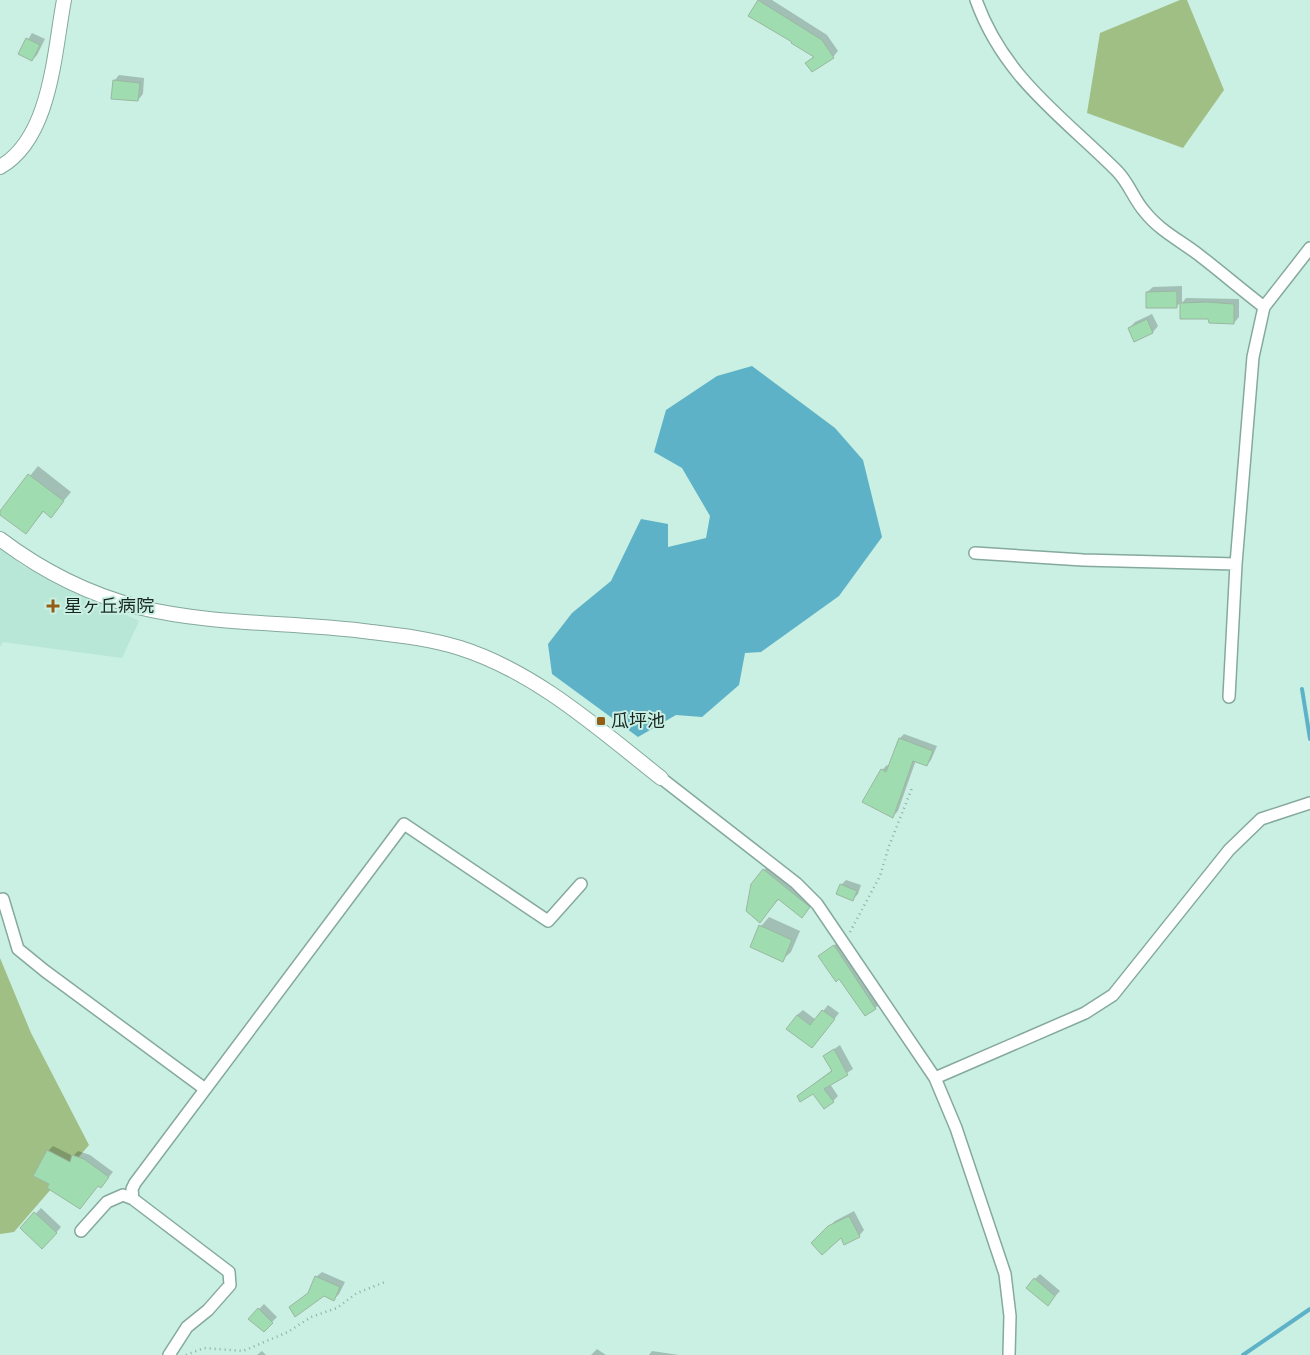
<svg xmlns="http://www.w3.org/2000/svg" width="1310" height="1355" viewBox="0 0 1310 1355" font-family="Jost,'Noto Sans JP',sans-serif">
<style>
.built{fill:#b8e7d7}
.forest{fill:#9fbf84}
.water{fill:#5db2c7}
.shadow{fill:#0003}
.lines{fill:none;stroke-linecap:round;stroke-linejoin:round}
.stream{stroke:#5db2c7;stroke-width:4}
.building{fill:#9fdcaf;stroke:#9bb7a2}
.minor-casing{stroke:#85a99d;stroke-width:14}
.tertiary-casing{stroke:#85a99d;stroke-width:16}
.path{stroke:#8fada4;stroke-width:2.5;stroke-dasharray:1 4;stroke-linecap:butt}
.minor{stroke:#fff;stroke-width:11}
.tertiary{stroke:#fff;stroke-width:14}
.poi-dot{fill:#945d15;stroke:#caefe3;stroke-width:2}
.labels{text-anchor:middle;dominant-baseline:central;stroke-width:4;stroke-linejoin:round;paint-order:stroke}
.poi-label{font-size:18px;fill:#182722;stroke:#caefe3;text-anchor:start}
</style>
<rect width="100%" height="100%" fill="#caefe3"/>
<path class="built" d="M0,548l21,17 118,56 -17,37 -119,-16 -3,5z"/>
<path class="forest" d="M1180,0h7l37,90 -41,58 -96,-35 13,-80z
M0,958l31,75 58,112 -75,87 -14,2z"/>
<path class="water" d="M752,366l83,62 28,32 19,77 -43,59 -78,56 -16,1 -6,32 -37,32 -26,-2 -38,22 -86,-63 -4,-30 24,-31 39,-32 30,-62 27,5v23l38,-9 4,-22 -28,-48 -28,-16 12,-42 51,-34z"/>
<path class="shadow" d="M759,0h13l55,35 11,16 -5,6 -26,6 7,-7 -20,-15 -44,-25z
M32,33l13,6 -8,16 -5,5 -13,-6z
M119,75l25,3 -1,16 -5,6 -24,-19z
M1182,286v17l4,-5 53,1v18l-5,6 -24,-6h-29v-15l-4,4 -30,-14 6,-5z
M1152,314l6,12 -5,6 -18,8 -6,-12 6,-6z
M38,466l33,26 -20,24 -7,-5 -18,22 -26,-20z
M904,734l33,12 -6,14 -4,5 -11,-5 -18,51 -5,5 -11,-46 5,-5 2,2 11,-29z
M772,862l45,36 -15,18 -23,-17 -19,22 4,-51z
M846,880l15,5 -3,9 -5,5 -12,-14z
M769,917l31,14 -9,21 -9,8 -31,-14 10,-20z
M840,941l41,62 -6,5 -55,-52z
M828,1005l11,8 -22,28 -20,-26 6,-5 13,10z
M840,1045l13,24 -23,15 8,12 -5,5 -19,-8 -16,3 34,-26 -8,-14z
M53,1146l20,10 5,-5 12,4 23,17 -12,14 -3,-1 -18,22 -29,-23 -3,-33z
M41,1208l20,19 -13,15 -26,-14z
M854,1211l10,19 -5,6h-18l-29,7 23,-22z
M322,1272l23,10 -6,12 -5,5 -24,-8 6,-14z
M1040,1274l20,17 -12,13 -13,-25z
M264,1304l13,13 -13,13 -15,-11z
M597,1349l9,6h-15z
M262,1351l4,4h-9z
M652,1351l27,4h-30z"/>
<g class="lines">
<path class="stream" d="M1302,689l8,50
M1243,1355l67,-46"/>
</g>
<path class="building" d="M758,0l64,40 12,18 -22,14 -7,-9 9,-6 -23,-14 1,-1 -44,-26z
M26,38l14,7 -8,16 -14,-7z
M113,80l27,3 -2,18 -27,-2z
M1177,291v17h-31v-16z
M1207,302l27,2v20l-25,-1 -1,-4h-28v-16z
M1147,319l6,14 -19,9 -6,-14z
M28,474l36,27 -13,17 -8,-7 -17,23 -26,-19v-4z
M899,738l34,13 -6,15 -14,-5 -20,57 -31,-16 19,-33 5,3z
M763,869l47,38 -8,11 -24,-19 -18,24 -14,-12 5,-27z
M840,884l17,7 -4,10 -17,-7z
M759,925l33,15 -9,22 -33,-15z
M834,945l42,64 -11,7 -26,-37 -3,3 -18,-26z
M822,1010l13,9 -23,29 -26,-19 11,-14 13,10z
M834,1049l14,26 -24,14 10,13 -10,7 -11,-15 -13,8 -3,-6 35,-25 -9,-15z
M47,1150l23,12 2,-7 12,4 25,18 -8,11 -3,-2 -18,23 -33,-21 2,-4 -16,-8z
M34,1212l23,21 -15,16 -22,-21z
M849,1216l11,21 -16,8 -3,-7 -19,17 -11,-12 17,-17z
M315,1276l25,11 -6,14 -10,-5 -29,21 -6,-10 19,-14z
M1034,1278l21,18 -7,10 -22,-18z
M258,1308l15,15 -9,9 -16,-13z"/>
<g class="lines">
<g class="minor-casing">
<path id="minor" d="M976,0c28,78 86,116 141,171 12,12 17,29 28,41 14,18 36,29 54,43 22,17 43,35 65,52
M975,553l108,7 153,4
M1229,697l7,-133 17,-207 11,-50 46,-59
M661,778l135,105 21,21 118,174 21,50 49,146 5,42 -1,39
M3,899l15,50 27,22 160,118
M935,1078l150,-65 28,-18 116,-145 32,-31 49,-16
M133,1199l-1,-10 3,-6 269,-359 144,97 33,-37
M81,1231l26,-29 16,-7 10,4 96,73 1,13 -22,25 -21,17 -18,28"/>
</g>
<g class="tertiary-casing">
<path id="tertiary" d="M0,167c51,-29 54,-114 64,-167
M0,539c41,31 88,55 138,68 73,18 151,15 225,24 33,4 65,7 97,17 76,24 139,81 201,130"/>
</g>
<path class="path" d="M850,932l30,-56 9,-30 23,-58
M186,1355l18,-7 39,3 45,-19 23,-15 26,-9 20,-15 28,-11"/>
<use href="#minor" class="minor"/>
<use href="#tertiary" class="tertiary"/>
</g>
<g class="poi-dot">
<path d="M50.5 598.5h5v5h5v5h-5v5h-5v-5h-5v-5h5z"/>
<rect x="596" y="716" width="10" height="10" rx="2.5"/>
</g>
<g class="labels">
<g class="poi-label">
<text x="64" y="606">星ヶ丘病院</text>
<text x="611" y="721">瓜坪池</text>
</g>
</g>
</svg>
